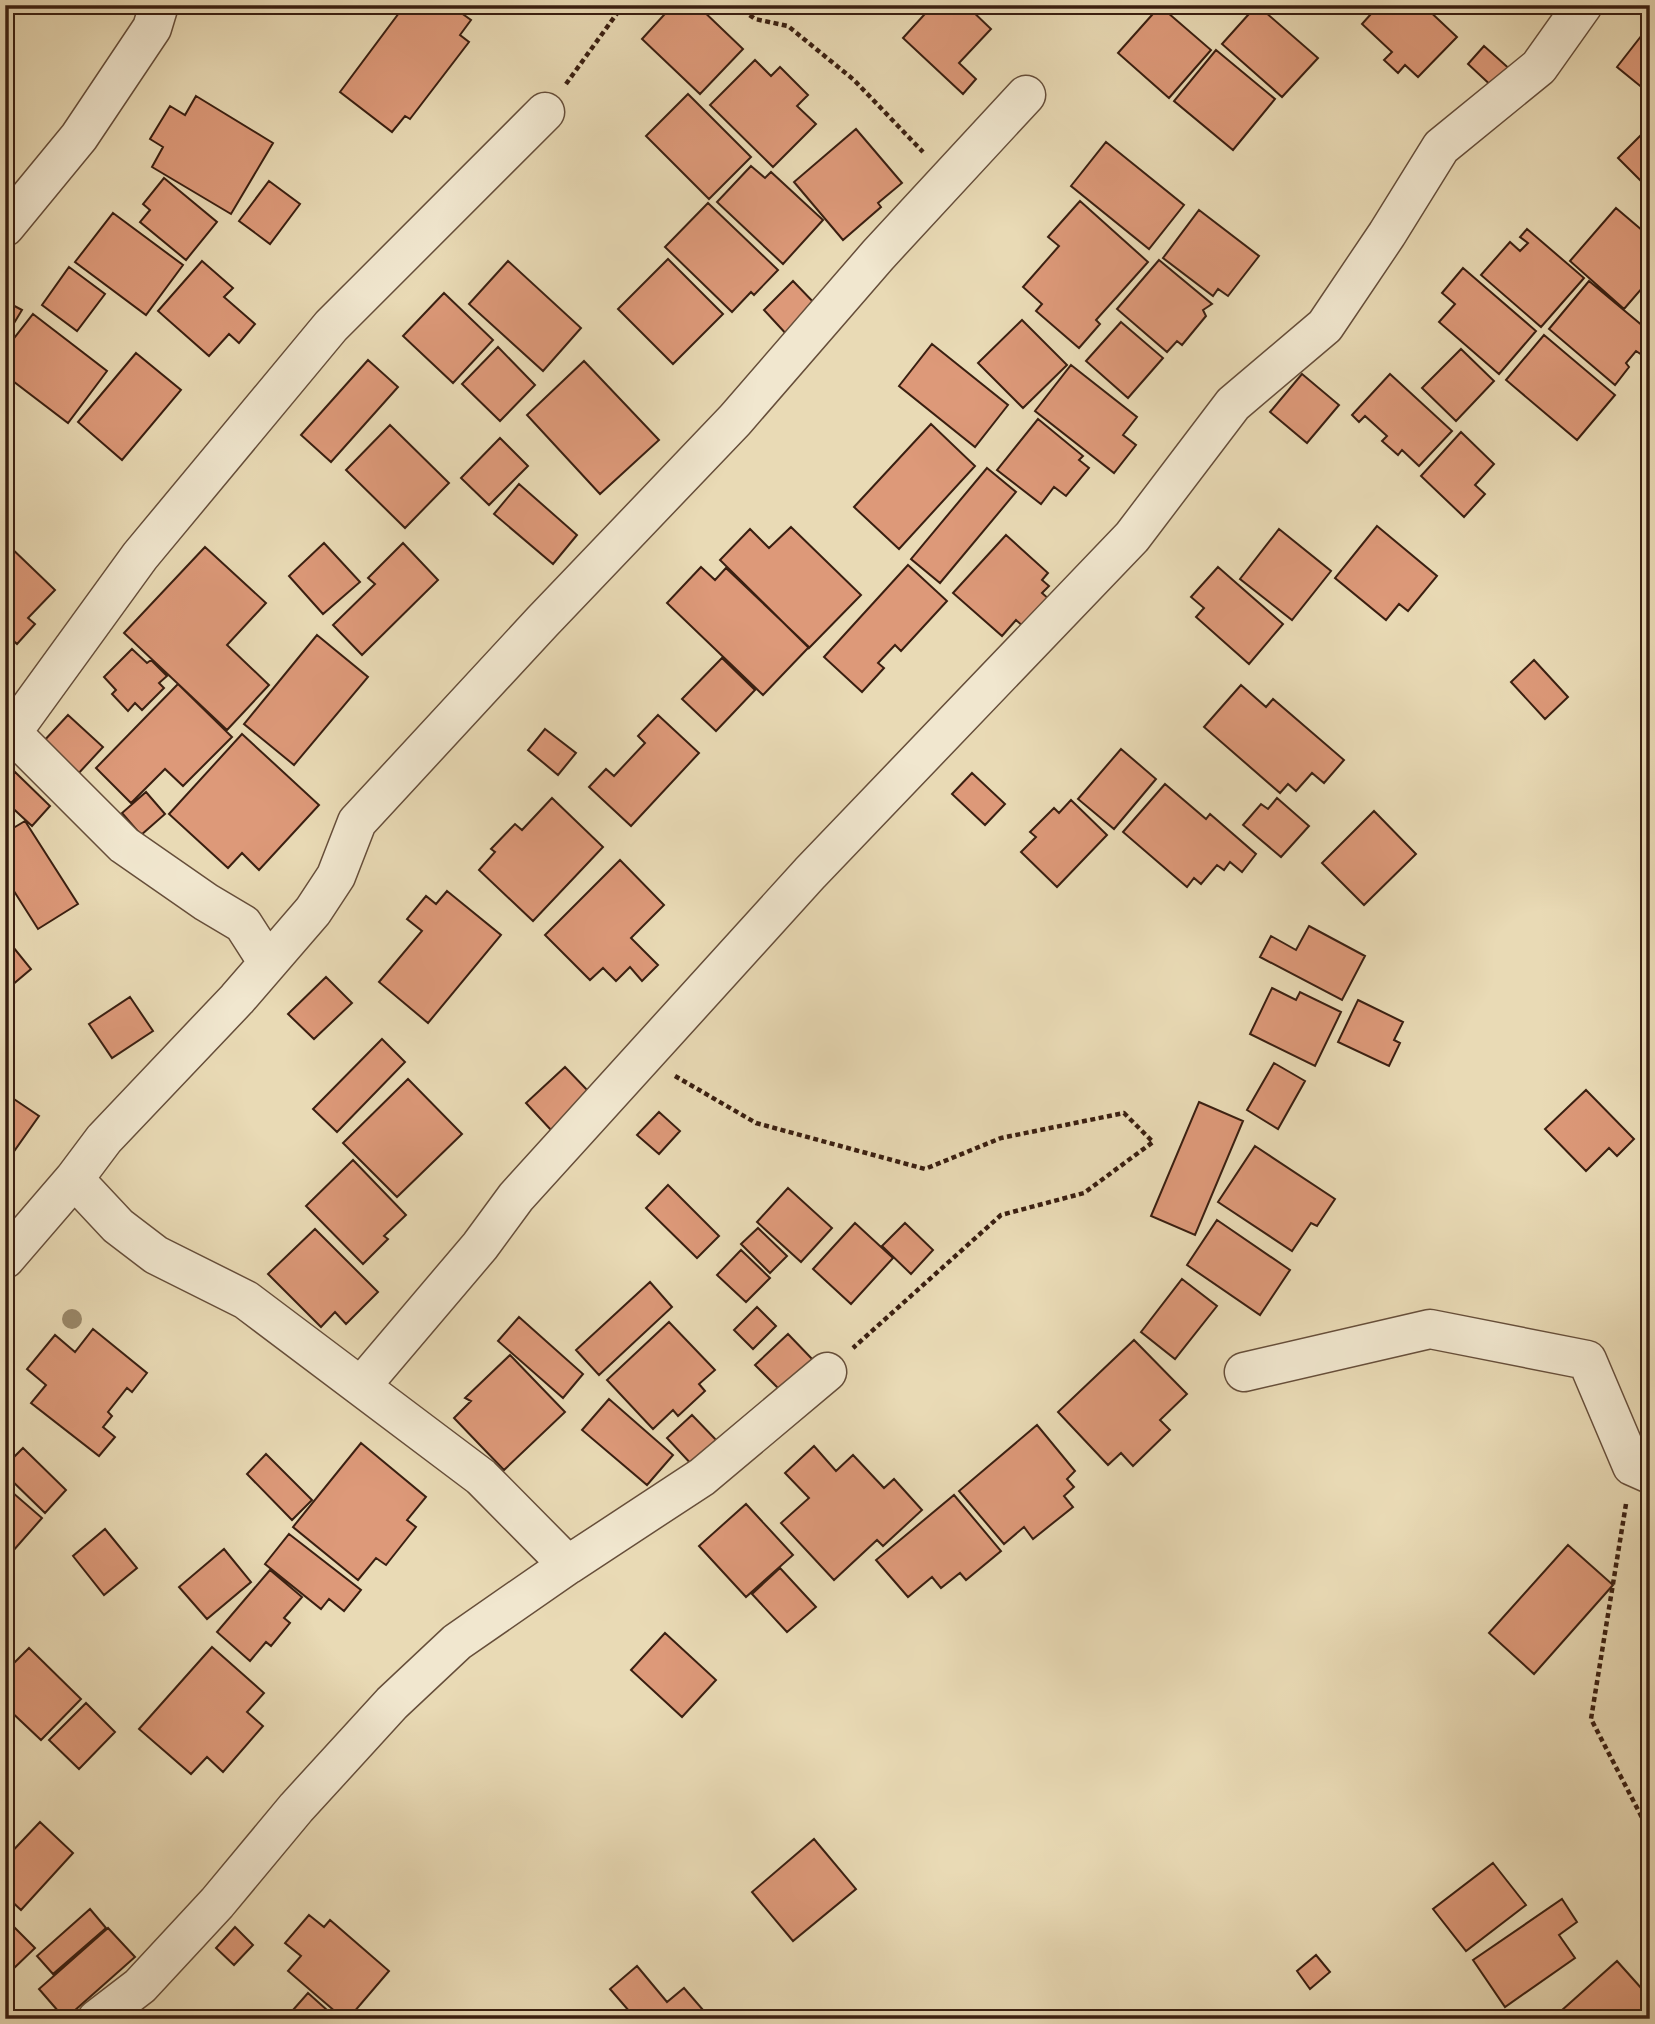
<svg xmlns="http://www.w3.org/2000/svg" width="1655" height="2024" viewBox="0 0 1655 2024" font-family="Vollkorn,serif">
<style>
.building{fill:#dd9979;stroke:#3a1f11;stroke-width:2}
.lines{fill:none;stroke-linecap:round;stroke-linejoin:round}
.street-casing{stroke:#664e3a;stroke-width:41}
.path{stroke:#3a1f11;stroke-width:4.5;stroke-dasharray:5 3.5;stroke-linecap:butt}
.street{stroke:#f1e7cf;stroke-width:38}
.tree{fill:#9a896b}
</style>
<rect width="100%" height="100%" fill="#e9dab5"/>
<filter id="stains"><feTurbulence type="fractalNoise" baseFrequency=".00286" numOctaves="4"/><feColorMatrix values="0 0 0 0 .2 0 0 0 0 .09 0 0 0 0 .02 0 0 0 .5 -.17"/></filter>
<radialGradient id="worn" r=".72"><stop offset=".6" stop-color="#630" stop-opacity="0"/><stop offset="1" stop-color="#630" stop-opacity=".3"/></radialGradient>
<path class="building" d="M405,5h45l21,15 -11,15 9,7 -59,77 -5,-3 -13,16 -52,-40z
M673,5h24l46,44 -43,45 -58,-55z
M933,5h33l25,24 -32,34 17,16 -13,15 -60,-56z
M1257,5l61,53 -36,39 -60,-53z
M1379,5h44l34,32 -39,40 -13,-12 -7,8 -14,-13 8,-8 -30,-28z
M1160,6l51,44 -42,48 -51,-45z
M1649,26h1v68l-33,-27z
M1484,46l29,26 -17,18 -28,-26z
M1216,50l59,49 -42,51 -59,-49z
M755,60l16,16 9,-9 28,28 -11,11 19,18 -43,43 -63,-62z
M688,94l63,63 -42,42 -63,-63z
M196,96l77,47 -42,71 -79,-47 11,-20 -13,-8 20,-33 15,9z
M856,129l46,54 -24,20 3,4 -38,33 -49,-58z
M1646,130l4,4v56l-32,-32z
M1106,142l78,63 -35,44 -78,-63z
M751,166l14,12 6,-6 52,48 -40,44 -66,-62z
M164,178l53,44 -31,38 -46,-38 10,-12 -7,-6z
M269,181l31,23 -30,40 -31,-23z
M1080,201l68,61 -52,58 4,4 -21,24 -43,-37 6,-7 -19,-17 36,-41 -11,-9z
M708,203l70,67 -24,25 -3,-3 -19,20 -67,-65z
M1616,208l34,29v42l-26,30 -54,-48z
M1199,210l60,46 -31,40 -10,-7 -5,7 -50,-38z
M113,213l70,52 -37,50 -71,-53z
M1527,229l57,49 -43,49 -60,-52 29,-33 10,9 8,-8 -8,-6z
M668,259l55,55 -50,50 -55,-55z
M1159,260l53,44 -9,6 3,6 -24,29 -5,-4 -10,11 -50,-43z
M202,261l31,27 -9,9 31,27 -16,19 -10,-9 -20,22 -51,-45z
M508,261l73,67 -38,43 -74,-67z
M69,267l36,27 -28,37 -35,-26z
M1463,268l73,63 -37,43 -60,-52 16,-18 -13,-11z
M793,281l26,27 -30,29 -25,-27z
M1589,281l61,51v14l-8,9 -6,-4 -10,12 3,4 -14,18 -66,-56z
M444,293l49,47 -40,43 -50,-47z
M5,301l17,9 -14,23 -3,-2z
M33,314l74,57 -39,52 -63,-48v-38l6,5z
M1022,320l45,45 -44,43 -45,-45z
M1121,322l42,36 -35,40 -42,-37z
M1544,335l71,60 -38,45 -71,-60z
M932,344l76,61 -33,42 -76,-61z
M498,347l37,38 -35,36 -38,-37z
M1461,349l33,32 -38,40 -34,-33z
M136,353l45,37 -59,70 -44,-38z
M368,360l30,27 -67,75 -30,-27z
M584,361l75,79 -59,54 -73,-79z
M1071,365l66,52 -14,18 13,10 -22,28 -79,-62z
M1302,374l37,31 -32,38 -37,-31z
M1390,374l62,57 -33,35 -17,-16 -4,5 -16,-14 5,-5 -22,-20 -6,6 -7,-7z
M1038,419l45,37 -4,4 10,8 -23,28 -12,-9 -13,17 -44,-34z
M931,424l44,42 -76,83 -45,-42z
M390,425l59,58 -44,45 -59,-58z
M1461,432l33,32 -19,21 10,9 -21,23 -43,-41z
M500,438l28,28 -39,39 -28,-27z
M987,468l29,24 -76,91 -29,-24z
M519,484l58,51 -24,29 -59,-50z
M1377,526l60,50 -29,35 -9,-7 -13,16 -51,-42z
M791,527l70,68 -52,53 -89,-88 30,-31 19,19z
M1279,529l52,42 -39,49 -52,-41z
M1006,535l42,38 -6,7 7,6 -7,7 8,7 -25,28 -9,-8 -14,16 -49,-43z
M5,542l50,48 -27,28 7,6 -18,20 -12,-11z
M324,543l36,39 -37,32 -34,-38z
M403,543l35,37 -76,75 -29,-30 42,-41 -7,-6z
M205,547l61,56 -39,42 42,40 -42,45 -103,-97z
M908,565l39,36 -46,50 -6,-6 -17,18 6,5 -22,24 -38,-35z
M701,567l14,13 11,-12 83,79 -46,48 -96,-92z
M1218,567l65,57 -34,40 -53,-47 8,-9 -13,-11z
M317,635l51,42 -74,88 -50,-41z
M132,649l15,14 4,-3 16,16 -8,7 5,5 -22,22 -7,-7 -7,8 -16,-17 4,-4 -12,-13z
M722,658l33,32 -39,41 -34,-32z
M1534,660l34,37 -23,22 -34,-37z
M178,684l54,53 -49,49 -18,-17 -34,34 -35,-35z
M1241,685l25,22 7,-8 71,61 -20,23 -12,-10 -16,18 -8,-7 -8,9 -76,-66z
M68,715l35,32 -26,28 -35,-32z
M658,715l41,38 -68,73 -42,-39 17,-18 8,7 31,-33 -7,-7z
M545,729l31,24 -18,22 -30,-25z
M242,734l77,71 -60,65 -17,-17 -14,15 -59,-54z
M1121,749l35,30 -42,50 -36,-30z
M15,772l35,34 -18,20 -27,-25v-19z
M972,773l33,31 -20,21 -33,-31z
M1165,784l41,35 4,-5 46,40 -14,18 -12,-10 -6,8 -7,-5 -16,19 -7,-6 -7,9 -64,-55z
M146,792l19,22 -24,21 -19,-22z
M552,798l51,49 -70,74 -54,-51 16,-18 -4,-3 24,-25 7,6z
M1277,798l32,28 -28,31 -38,-32 18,-21 7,5z
M1071,800l36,35 -50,52 -36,-35 15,-15 -6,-5 24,-24 5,5z
M1374,811l42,43 -52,51 -42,-42z
M25,821l53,83 -40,25 -33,-52v-44z
M620,860l44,45 -33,33 27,27 -16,16 -12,-14 -14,14 -13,-13 -13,12 -45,-45z
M447,891l54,44 -73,88 -49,-41 43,-51 -15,-12 19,-23 10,8z
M1309,926l56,30 -23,44 -82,-43 11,-21 25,14z
M5,937l26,32 -26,22z
M326,977l26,26 -38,36 -26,-25z
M1272,988l24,12 4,-8 41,20 -26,54 -65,-32z
M130,997l23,34 -41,27 -23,-34z
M1358,1000l45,22 -9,18 6,3 -11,23 -51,-24z
M382,1039l23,23 -68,70 -24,-23z
M1274,1063l31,18 -27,48 -31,-19z
M565,1067l25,26 -39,37 -25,-27z
M408,1079l54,55 -65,63 -54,-54z
M1586,1090l48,49 -17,17 -8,-8 -23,23 -41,-42z
M5,1093l34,23 -34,48z
M1199,1102l44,19 -48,114 -44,-19z
M659,1112l21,19 -21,23 -22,-19z
M1255,1146l80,53 -18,27 -6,-3 -19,28 -74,-49z
M353,1160l53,55 -22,21 4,3 -25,25 -57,-58z
M668,1185l51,51 -22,22 -51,-50z
M788,1188l44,40 -31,34 -44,-40z
M1217,1220l73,50 -30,45 -73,-50z
M855,1223l38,35 -42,46 -38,-35z
M905,1223l28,27 -22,24 -29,-28z
M758,1228l29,28 -17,17 -29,-29z
M315,1229l63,63 -32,32 -11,-12 -14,15 -53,-53z
M741,1250l29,28 -24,24 -29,-27z
M1182,1279l35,27 -42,53 -34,-27z
M650,1282l22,25 -73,68 -23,-25z
M757,1307l19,19 -23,23 -19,-19z
M519,1317l64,57 -20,24 -65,-57z
M669,1322l46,48 -16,14 6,7 -27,25 -5,-6 -20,19 -46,-49z
M93,1329l54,44 -15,19 -5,-4 -19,24 4,4 -9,11 12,10 -16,19 -68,-53 15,-18 -19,-16 28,-34 20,17z
M788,1334l26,27 -33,30 -26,-26z
M1134,1340l53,54 -27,26 10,10 -37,36 -12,-13 -13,12 -50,-53z
M510,1355l55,57 -61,58 -50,-52 17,-17 -6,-3z
M609,1399l64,56 -26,30 -65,-55z
M692,1415l27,28 -25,24 -27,-29z
M1037,1425l38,46 -8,8 7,8 -10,9 9,11 -40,32 -9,-12 -20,17 -45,-53z
M361,1443l65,54 -19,23 9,7 -30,38 -10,-7 -18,22 -65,-53z
M814,1446l22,25 17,-16 31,33 10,-9 28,31 -39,36 -6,-6 -43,40 -53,-57 28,-25 -24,-25z
M23,1448l43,42 -21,23 -40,-39v-8z
M266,1454l46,46 -20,20 -45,-46z
M5,1486l37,32 -37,42z
M954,1495l47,56 -35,29 -6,-7 -19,15 -9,-11 -24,20 -32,-37z
M746,1504l47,51 -47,42 -47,-51z
M105,1529l32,39 -33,27 -31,-39z
M289,1534l72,56 -17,21 -15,-12 -8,10 -56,-45z
M1568,1545l45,40 -79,89 -45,-41z
M224,1549l27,33 -44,37 -28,-32z
M780,1568l36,39 -29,25 -35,-38z
M270,1570l32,27 -18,21 6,5 -19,23 -5,-4 -16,19 -33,-29z
M665,1633l51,47 -34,37 -51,-47z
M212,1647l52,46 -17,19 16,14 -40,46 -16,-15 -16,17 -52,-45z
M29,1648l52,51 -40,41 -36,-34v-34z
M86,1703l29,29 -36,37 -30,-29z
M40,1822l33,31 -52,57 -16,-15v-36z
M814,1839l42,50 -63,52 -41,-49z
M1493,1863l33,42 -60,46 -33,-42z
M1562,1899l15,23 -18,13 16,23 -70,49 -32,-47z
M90,1909l16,19 -53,46 -16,-18z
M309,1915l15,12 6,-7 59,51 -41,48h-4l-56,-48 13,-15 -16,-13z
M8,1921l27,27 -23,22 -7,-7v-40z
M235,1927l18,18 -19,20 -18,-17z
M108,1928l27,29 -70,62 -26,-30z
M1316,1955l14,17 -20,17 -13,-18z
M1617,1961l33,37v21h-98z
M637,1966l30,36 17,-14 26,30 -74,1 -26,-30z
M308,1993l29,26h-52z"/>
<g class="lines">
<g class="street-casing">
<path id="street" d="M5,227l74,-90 73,-109 7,-23
M5,726l119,119 82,57 37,22 25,39
M5,742l135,-186 191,-230 214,-214
M5,1259l69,-80
M1244,1372l186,-43 157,31 45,106 18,8
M362,1385l118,-139 36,-49 294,-324 322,-336 101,-133 92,-78 62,-92 54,-87 98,-80 44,-62
M568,1565l-87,-88 -235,-177 -90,-45 -38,-29 -44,-47 30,-40 133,-140 76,-88 23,-35 21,-54 185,-200 193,-202 143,-165 148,-160
M97,2019l43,-33 77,-83 79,-95 96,-105 65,-61 111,-77 134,-88 125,-105"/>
</g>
<path class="path" d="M736,5l19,14 33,7 66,54 69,72
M566,84l57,-79
M675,1076l81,47 169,46 76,-31 123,-25 29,29 -69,51 -83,22 -148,133
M1626,1504l-35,215 59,114"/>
<use href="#street" class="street"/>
</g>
<circle class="tree" cx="72" cy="1319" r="10"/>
<rect width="1655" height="2024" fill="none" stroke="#e9dab5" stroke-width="28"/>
<rect x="7" y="7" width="1641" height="2010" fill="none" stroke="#3a1f11" stroke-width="3.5"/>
<rect x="14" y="14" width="1627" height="1996" fill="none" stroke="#3a1f11" stroke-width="2"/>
<rect width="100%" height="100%" filter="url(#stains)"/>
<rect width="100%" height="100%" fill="url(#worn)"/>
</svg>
